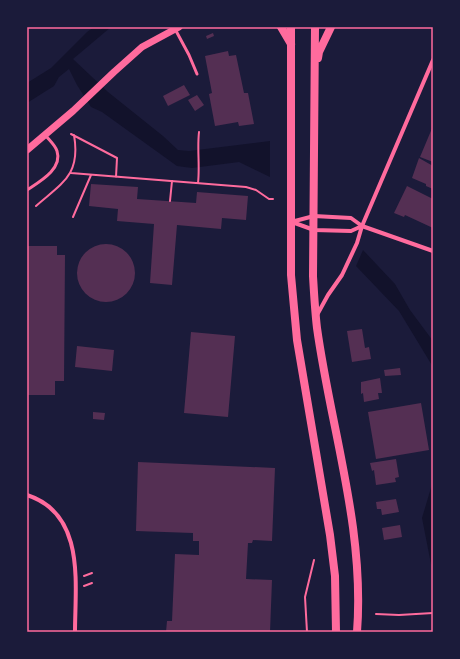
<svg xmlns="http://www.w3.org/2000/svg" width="460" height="659" viewBox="0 0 460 659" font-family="Karla,sans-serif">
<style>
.water{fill:#12122b}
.building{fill:#542f53}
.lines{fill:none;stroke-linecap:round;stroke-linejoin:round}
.path{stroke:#ff6b9d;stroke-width:2}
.service{stroke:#ff6b9d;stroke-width:3}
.minor{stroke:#ff6b9d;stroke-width:4}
.tertiary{stroke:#ff6b9d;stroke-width:7}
.secondary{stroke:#ff6b9d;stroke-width:8}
.neatline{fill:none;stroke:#ff6b9d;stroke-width:1.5}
</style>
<rect width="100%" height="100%" fill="#1b1b3a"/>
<path class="water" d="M94,27h17l-38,32 35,33 55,44 15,14 11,1 81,-10v36l-31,-15 -47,6 -15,-2 -75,-54 -11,-5 -14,-22 -8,-16 -10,8 -5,9 -27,17v-20l24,-15 36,-36z
M363,250l32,34 15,26 23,31v26l-34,-56 -43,-45z
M433,481v85l-2,-2 -9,-46z"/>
<path class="building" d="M213,33l1,3 -7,3 -1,-3z
M228,51l1,5 7,-1 8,38h4l6,31 -15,2 -1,-4 -23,4 -6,-32 3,-1 -7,-37z
M184,85l6,10 -22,11 -5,-10z
M197,95l7,10 -9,6 -7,-11z
M433,126v36l-13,-5z
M419,158l14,8v23l-7,-3v-2l-14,-6z
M91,184l47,3 -1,12 59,4 1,-11 51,4 -2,24 -24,-2 -1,11 -44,-4 -5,60 -22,-2 4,-59 -37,-3 1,-12 -29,-3z
M407,186l26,13v29l-28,-13 -1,2 -10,-4z
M77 273a29 29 0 1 1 58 0a29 29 0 1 1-58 0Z
M27,246h30v9h8l-1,126h-9v14h-28z
M362,329l3,19 4,-1 2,12 -19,3 -5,-31z
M191,332l44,4 -7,81 -44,-4z
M77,346l37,4 -2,21 -37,-4z
M400,368l1,7 -16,1 -1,-6z
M380,378l2,15h-4l1,6 -15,3 -1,-9 -2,1v-12z
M421,403l8,47 -53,9 -8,-47z
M93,412l12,1 -1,7 -11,-1z
M396,459l3,18 -4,1 1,4 -20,3 -2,-15 -2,1 -2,-8z
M138,462l137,6 -3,73 -19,-1 -1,3h-4l-2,36 26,1 -2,52h-104l1,-11h5l3,-67 24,1v-14h-6v-8l-57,-2z
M396,499l3,13 -17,3 -1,-6h-4l-1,-7z
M400,525l2,12 -18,3 -2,-12z"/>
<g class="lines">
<path class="path" d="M71,134l46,24 -1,19
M71,173l175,14 10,3 13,9h4
M198,183c2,-17 -1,-34 1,-51
M170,201l2,-20
M36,206c26,-23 45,-31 38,-71
M73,217l18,-42
M84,576l8,-3
M84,586l8,-3
M376,614l23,1 34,-2
M307,632l-2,-35 9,-37"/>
<path class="service" d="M175,29l14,26 8,19
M27,190c12,-8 36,-21 30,-39 -2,-6 -8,-11 -11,-15"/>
<path class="minor" d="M291,222l23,-6 37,2 11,8 71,25
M292,222l22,8 37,1 11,-5
M317,315l11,-20 14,-20 15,-32 5,-17 71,-166
M27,495c59,19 48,89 48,137"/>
<path class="tertiary" d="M27,150l46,-39 41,-39 28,-25 37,-20"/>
<path class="secondary" d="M281,27l10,17
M291,27v248l6,65 33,195 5,41 1,56
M315,27l-2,249c1,17 2,35 4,52 14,101 48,201 40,304
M318,58l1,-6 12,-25"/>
</g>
<rect width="460" height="659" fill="none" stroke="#1b1b3a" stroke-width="56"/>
<rect x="28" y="28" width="404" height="603" class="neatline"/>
</svg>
